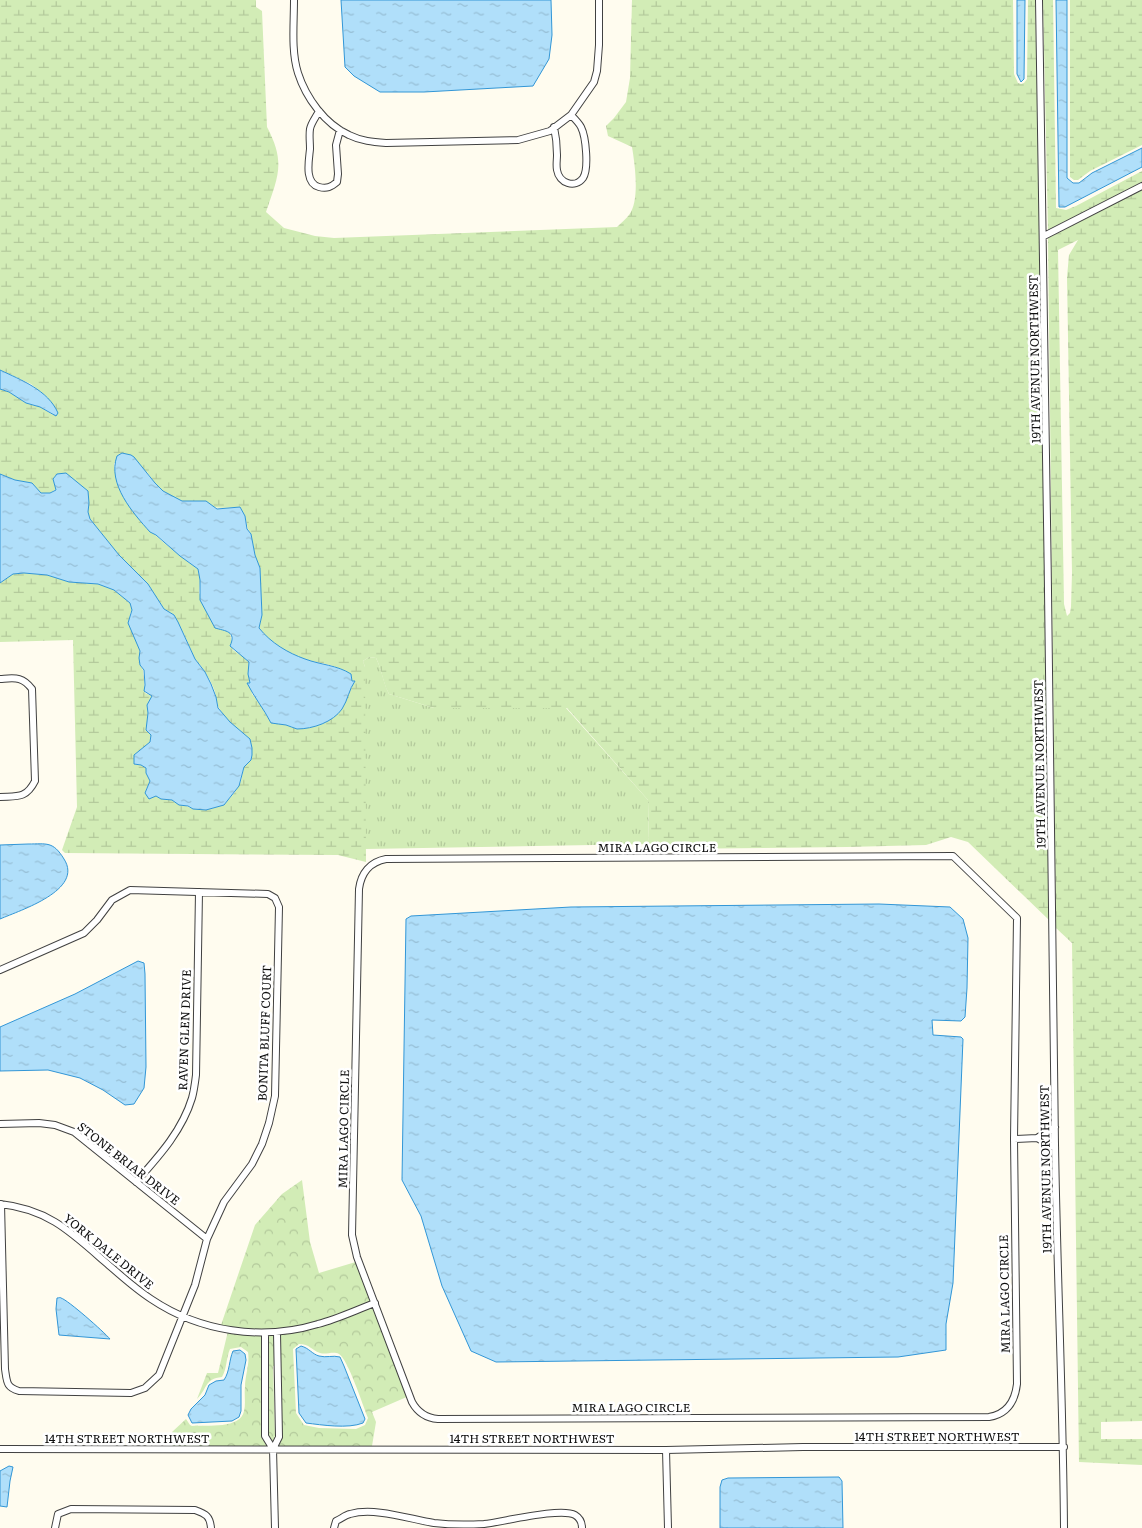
<svg xmlns="http://www.w3.org/2000/svg" width="1142" height="1528" viewBox="0 0 1142 1528" font-family="Literata,serif">
<style>
.grass{fill:url(#grass-tufts)}
.wetland{fill:url(#wetland-marsh);fill-rule:evenodd}
.park{fill:url(#park-crowns);fill-rule:evenodd}
.water{fill:url(#water-ripples);stroke:#3296d6}
.lines{fill:none;stroke-linecap:round;stroke-linejoin:round}
.minor-casing{stroke:#414141;stroke-width:8}
.minor{stroke:#fff;stroke-width:6}
.labels{text-anchor:middle;dominant-baseline:central;stroke-width:5;stroke-linejoin:round;paint-order:stroke}
.street-label{font-size:12px;fill:#0e0e0e;stroke:#fff}
</style>
<defs>
<pattern id="grass-tufts" width="24" height="20" patternUnits="userSpaceOnUse" patternTransform="scale(1.25)"><rect width="24" height="20" fill="#d2ecb6"/><path d="M3 7l-1-3M5 7V3M7 7l1-3M15 17l-1-3M17 17v-4M19 17l1-3" fill="none" stroke="#b3c99b"/></pattern>
<pattern id="wetland-marsh" width="20" height="14" patternUnits="userSpaceOnUse" patternTransform="scale(1.25)"><rect width="20" height="14" fill="#d2ecb6"/><path d="M1 5h8M5 5V1M11 12h8M15 12V8" fill="none" stroke="#b3c99b"/></pattern>
<pattern id="park-crowns" width="20" height="18" patternUnits="userSpaceOnUse" patternTransform="scale(1.25)"><rect width="20" height="18" fill="#d2ecb6"/><path d="M2 6a3 3 0 1 1 6 0M12 15a3 3 0 1 1 6 0" fill="none" stroke="#b3c99b"/></pattern>
<pattern id="water-ripples" width="26" height="14" patternUnits="userSpaceOnUse" patternTransform="scale(1.25)"><rect width="26" height="14" fill="#b0dffa"/><path d="M2 4q2-2 4 0t4 0M15 11q2-2 4 0t4 0" fill="none" stroke="#96bed5"/></pattern>
</defs>
<rect width="100%" height="100%" fill="#fffcef"/>
<path class="grass" d="M369,657l7,1c6,12 7,24 13,36l45,14h132l82,92 1,44 -284,5v-182l-2,-6z"/>
<path class="wetland" d="M0,0h256v7l6,4 5,116c19,36 11,49 -1,85l18,16 31,8 19,2 283,-11c4,-4 9,-8 12,-12 11,-14 6,-50 3,-68l-24,-11 -2,-10 8,-8 12,-16 4,-24 2,-78h381l1,74 4,9 3,1 3,-1 3,-4 1,-79h7l5,234 -1,1 1,2 9,683 -81,-78 -17,-5 -25,8 -79,2 -185,2 -13,-5 -1,-44 -81,-92h-133l-45,-14c-6,-11 -7,-24 -13,-36l-7,-1 -6,4 2,6 1,195 -28,-7 -273,-2 -3,-3 15,-43 -4,-167 -73,2v-59l13,-9 11,-1 23,2 22,7 29,2 16,6 16,13 2,7 -2,4 10,37v14l3,5 2,23 7,3 -5,10 1,7 -2,17 5,5 -1,7 -12,10 -4,12 7,1 5,3v5l4,8 -4,9 15,9 11,1 21,9 13,1 18,-5 11,-13 6,-11 3,-14 7,-7 1,-5 -2,-16c-11,-9 -24,-18 -31,-31 -2,-4 -2,-7 -3,-11 -1,-11 -13,-30 -21,-38l-11,-25 -10,-19 -10,-6 -16,-25 -29,-29 -29,-36 -2,-7 1,-9 -32,-29 -4,5 3,10 -6,4h-10l-8,-10 -17,-3 -15,-6v-85l9,3 17,11 14,4 13,8 -6,-18 -16,-13 -31,-14zM114,463l33,9c5,7 9,13 16,19 17,14 55,19 77,16l5,9 3,13 3,5 4,21 5,13 2,47 -3,13c11,15 31,27 49,32 16,4 32,5 44,17v4h3c-7,9 -7,20 -14,29 -10,13 -27,18 -43,18 -4,1 -7,-2 -11,-3 -5,-1 -11,-1 -16,-2l-13,-22 -6,-7 -4,-20 1,-12 -4,-4 -12,-8 -3,-17 -4,-4h-5l-22,-36 1,-13 -2,-11c-33,-24 -83,-61 -84,-106z
M1043,0h10l3,208 10,2 10,-4 66,-35v11l-94,48z
M1070,0h72v145l-52,26 -12,9h-4l-4,-3z
M1142,190v1231l-41,1v17h41v26l-63,-3 -7,-519 -16,-15 -8,-690zM1078,240l-9,15 -2,22 5,296 -1,34 -1,6 -3,3 -3,-12 -6,-354z"/>
<path class="park" d="M302,1180l8,62 9,31 40,-12 50,135 -37,16 4,10 -4,24h-93l3,-10 -1,-70h-8l2,70 -3,6 -3,-7v-68h-8v69l6,10h-95v-14l14,-13 4,6 2,1c15,-1 49,3 52,-15 2,-8 0,-16 1,-24 0,-12 5,-23 3,-35l-7,-5 -11,2c-4,9 -3,20 -8,28 -18,2 -14,11 -25,22l10,-26h11l10,-42 -8,-3 35,-103 27,-31zM299,1344c11,0 12,6 21,9 6,2 13,-2 19,1 9,5 24,52 29,64l-3,7 -9,4 -37,-1 -15,-3 -8,-12 -3,-64z"/>
<path class="water" d="M341,0h210l1,35 -3,24 -16,27 -109,6h-44l-26,-16 -9,-9z
M1017,0h8l-1,79 -3,3 -4,-8z
M1056,0h11v178l6,5h6l13,-10 50,-25v19l-77,40h-6z
M0,370c21,10 48,20 58,43l-2,3 -16,-9 -14,-4 -17,-11 -9,-3z
M122,453l9,2 3,2 21,26 8,8 19,10h24l11,8 23,-2 5,9 2,13 4,5 4,21 5,13 2,47 -3,13c12,15 29,25 46,31 16,6 32,6 46,15l1,7h3c-6,8 -7,19 -13,28 -9,13 -29,20 -45,20 -4,-1 -7,-3 -11,-4 -5,-1 -10,-1 -15,-2 -7,-14 -17,-26 -24,-40h3l-2,-9 1,-12 -19,-16c7,-15 -5,-15 -15,-18l-15,-28v-20l-2,-11 -18,-13 -24,-21 -6,-3c-17,-19 -43,-48 -33,-76z
M66,473l22,18 1,12 -1,9 2,7 29,36 29,29 16,25 10,6 4,7 17,37 10,13 6,12 5,13 2,11 12,14 20,17 2,9v7l-1,5 -7,7 -5,19 -15,19 -18,5 -13,-1 -5,-3 -9,-1 -7,-5 -11,-1 -5,-3 -7,3 -4,-6 5,-12 -4,-8v-5l-5,-3 -7,-1v-9l16,-13 1,-7 -5,-5 2,-17 -1,-8 5,-9 -8,-5 1,-6 -1,-15 -4,-5 -1,-7 1,-7 -12,-28 4,-13 -2,-7 -16,-13 -16,-6 -29,-2 -22,-7 -23,-2 -11,1 -13,9v-109l15,6 17,3 9,10h9l6,-3 -3,-11 4,-5z
M28,844c19,0 25,-3 36,15 20,31 -43,51 -64,60v-74z
M879,904l71,3 13,12 5,19 -1,50 -2,29 -4,4 -29,-1 1,15 28,2 2,2 -10,244 -7,41v26l-48,7 -402,5 -25,-11 -29,-65 -21,-70 -19,-36 4,-261 5,-3 160,-9z
M138,961l6,2 1,11 1,93 -2,21 -10,16 -9,1 -22,-15 -23,-12 -32,-8 -48,1v-44l75,-33z
M57,1298c2,0 3,-1 4,0 7,2 43,34 49,41l-51,-4 -3,-26z
M301,1346c8,2 11,8 18,10 7,2 14,-1 21,1l4,9 21,53 -2,4c-15,6 -41,2 -57,0l-7,-10 -3,-64z
M240,1350l5,4 1,6 -5,25v26l-2,6 -7,4 -40,2 -4,-8 3,-6 14,-14 4,-10 7,-4 8,-1c6,-9 5,-20 9,-29z
M9,1466l4,1 -3,14 -3,26 -7,-1v-35z
M839,1477l3,4 1,47h-123v-41l2,-7 6,-2z"/>
<g class="lines">
<g class="minor-casing">
<path id="minor" d="M294,0c0,24 -3,51 4,73 8,25 27,51 51,62 12,6 24,7 37,8l132,-3 32,-9 21,-16 23,-33 3,-11 2,-26v-45
M1039,0c8,381 10,763 16,1144 2,128 8,256 9,384
M319,111c-3,6 -8,12 -9,18 -1,6 0,13 0,20 -1,11 -6,34 9,38 8,2 12,0 18,-5l1,-8 -2,-29 4,-15
M554,127c2,9 3,18 3,28 0,5 -1,10 0,15 2,13 18,19 26,8 6,-9 3,-41 -2,-51 -2,-4 -6,-8 -10,-12
M1044,236l98,-50
M0,679c15,-1 22,-3 32,10l3,92c-9,18 -18,15 -35,16
M953,856l64,62 -3,221 3,245c-2,17 -10,30 -28,33l-551,2c-12,-1 -20,-6 -26,-17l-55,-145 -5,-22 7,-346c2,-16 11,-27 27,-30z
M0,970l84,-37 13,-13 15,-20 18,-10 138,4 7,4 4,9 -4,189 -6,27 -7,21 -10,20 -28,38 -17,37 -12,46 -36,90 -14,13 -14,5 -112,-2c-13,-4 -12,-9 -14,-22l-4,-165
M0,1124l39,-1 16,2 19,7 133,107
M1037,1138l18,10
M1014,1139l23,-1 18,-11
M136,1182c23,-26 46,-51 56,-84 2,-7 3,-15 4,-23l3,-183
M0,1204c47,5 70,27 104,57 15,13 30,27 47,38 49,33 111,42 167,25 19,-5 38,-14 57,-21
M265,1333v103l8,13
M0,1449l666,1 137,-3h261
M666,1450l2,78
M55,1528l3,-14 13,-5 124,1c11,4 15,6 16,18
M275,1528l-2,-79 6,-12 -2,-104
M334,1528l2,-7c5,-2 9,-6 14,-7 25,-7 59,5 84,9 17,2 33,2 50,1 19,-2 77,-17 91,-9 5,3 7,8 7,13"/>
</g>
<use href="#minor" class="minor"/>
</g>
<g class="labels">
<g class="street-label">
<text transform="translate(1034 359) rotate(-91)">19TH AVENUE NORTHWEST</text>
<text transform="translate(1039 764) rotate(-91)">19TH AVENUE NORTHWEST</text>
<text x="657" y="847">MIRA LAGO CIRCLE</text>
<text transform="translate(184 1030) rotate(-88)">RAVEN GLEN DRIVE</text>
<text transform="translate(264 1033) rotate(-88)">BONITA BLUFF COURT</text>
<text transform="translate(343 1129) rotate(-89)">MIRA LAGO CIRCLE</text>
<text transform="translate(129 1163) rotate(38)">STONE BRIAR DRIVE</text>
<text transform="translate(1045 1169) rotate(-91)">19TH AVENUE NORTHWEST</text>
<text transform="translate(109 1251) rotate(39)">YORK DALE DRIVE</text>
<text transform="translate(1004 1294) rotate(-91)">MIRA LAGO CIRCLE</text>
<text x="631" y="1407">MIRA LAGO CIRCLE</text>
<text x="937" y="1436">14TH STREET NORTHWEST</text>
<text x="127" y="1438">14TH STREET NORTHWEST</text>
<text x="532" y="1438">14TH STREET NORTHWEST</text>
</g>
</g>
</svg>
